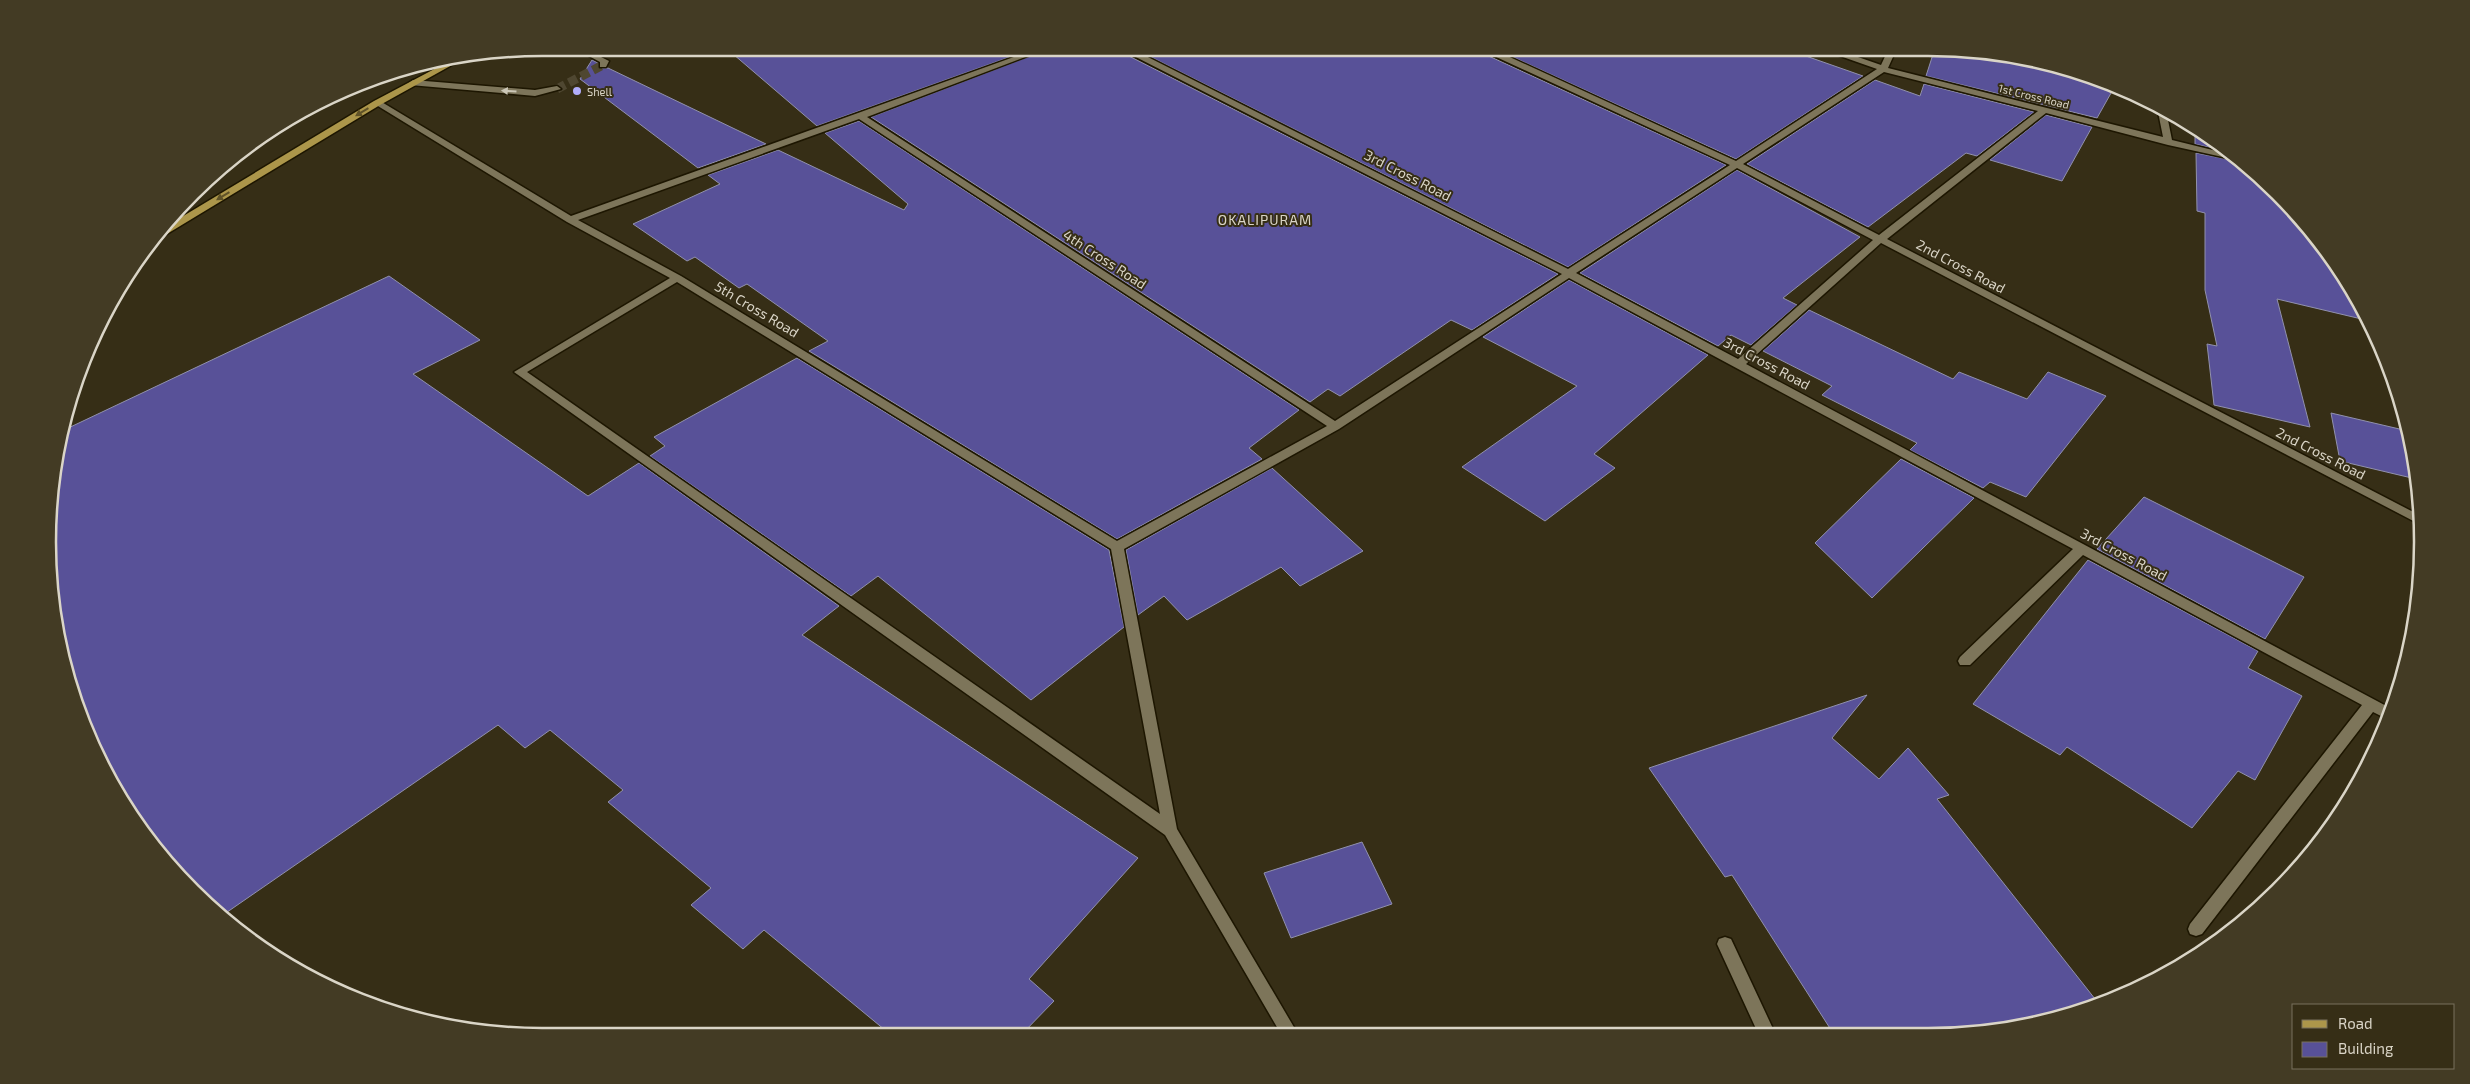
<svg xmlns="http://www.w3.org/2000/svg" width="2470" height="1084" viewBox="0 0 2470 1084" font-family="'Exo 2',sans-serif">
<style>
.building{fill:#585198;stroke:#9191ac}
.lines{fill:none;stroke-linecap:round;stroke-linejoin:round}
.minor-tunnel{stroke:#4f4731;stroke-width:9;stroke-dasharray:9 4.5;stroke-linecap:butt}
.minor-casing{stroke:#1d1601;stroke-width:3}
.major-casing{stroke:#1d1601;stroke-width:3}
.minor{fill:#7d755a;fill-rule:evenodd}
.major{fill:#ac964a;fill-rule:evenodd}
.oneway{fill:#ccc7b7}
.oneway2{fill:#5f5228}
.poi-dot{fill:#b1adfa;stroke:#362e16;stroke-width:2}
.labels{text-anchor:middle;dominant-baseline:central;stroke-width:4;stroke-linejoin:round;paint-order:stroke}
.far-poi-label{font-size:11px;fill:#dad5c7;stroke:#362e16;text-anchor:start}
.far-street-label{font-size:11px;fill:#dad5c7;stroke:#362e16}
.street-label{font-size:14px;fill:#dad5c7;stroke:#362e16}
.far-quarter-label{font-size:14px;letter-spacing:1px;fill:#dad5c7;stroke:#362e16}
.rim{fill:none;stroke:#dad5c7;stroke-width:2.5}
</style>
<rect width="100%" height="100%" fill="#362e16"/>
<path class="building" d="M726,48h309l-218,78z
M1051,48h68l2,4 437,222 -86,56 -21,-10 -111,76 -12,-7 -18,13 -439,-285z
M1133,48h345l2,4 246,113 -158,102z
M1493,48h290l80,28 -127,83z
M1935,48l150,25 30,13 -18,32 -171,-42z
M592,60l6,3 1,5h9l158,76 -68,24 -118,-89z
M1875,80l45,16 4,-12 110,28 -57,44 -11,-3 -98,74 -121,-63z
M2046,115l46,12 -30,54 -72,-21z
M859,121l440,289 -50,38 13,11 -145,80 -308,-188 19,-10 -81,-57 -8,4 -44,-31 -8,4 -54,-37 87,-40 -12,-9 70,-25 126,60 4,-6 -83,-71z
M2195,128l34,24 -34,-8z
M2196,153l46,9 12,8 66,71 50,80 -93,-22 33,128 -96,-22 -7,-61 10,2 -12,-56v-77l-8,-2z
M1737,170l123,67 -77,61 14,7 -46,40 -20,-10 -13,11 -138,-73z
M389,276l91,64 -67,34 175,122 51,-33 200,143 -37,29 336,223 -109,121 25,22 -33,34h-130l-127,-105 -21,19 -52,-44 20,-17 -103,-86 15,-12 -73,-60 -25,18 -27,-23 -278,192 -50,-49 -56,-79 -40,-88 -22,-94 -4,-65 9,-96 5,-15z
M1569,280l139,75 -114,99 21,14 -70,53 -83,-54 115,-81 -94,-49z
M1809,310l144,69 6,-7 68,27 21,-27 58,24 -80,101 -36,-15 -7,6 -73,-38 7,-7 -95,-48 10,-9 -69,-35z
M797,358l312,192 15,77 -93,73 -153,-124 -27,20 -201,-140 15,-10 -11,-9z
M2331,413l77,18 8,48 -76,-18z
M1901,459l73,39 -102,100 -57,-55z
M1272,468l91,83 -63,35 -19,-19 -94,53 -23,-24 -26,19 -12,-65z
M2144,497l160,80 -39,62 -168,-90z
M2088,560l170,91 -10,17 54,28 -47,84 -17,-9 -46,57 -125,-81 -7,8 -87,-51z
M1867,695l-35,43 47,41 29,-31 41,47 -12,4 162,205 -106,28 -160,1 -101,-158 -7,2 -76,-109z
M1362,842l30,62 -101,34 -27,-65z"/>
<g class="lines">
<path class="minor-tunnel" d="M557,89l46,-24"/>
<g class="minor-casing">
<path id="minor" d="M574,48h9l26,13 -3,6h-6v-5z
M1039,48h10l-182,69 468,304 227,-147 -440,-224 -1,-2h9l438,221 162,-104 -249,-115 -1,-2h10l246,113 141,-92 -54,-19 -1,-2h10l49,17 8,-17h8l-9,20 275,69 -6,-30 9,3 6,30 61,15 8,6 -73,-16 -122,-32 -159,126 534,277v9l-540,-282 -135,121 646,345 -5,10 -14,-7 -171,222 -6,2 -6,-2 -2,-5 2,-5 172,-219 -279,-150 -113,110h-10l-2,-4 2,-4 113,-108 -504,-271 -230,151 -215,120 53,280 121,205h-17l-116,-199 -651,-463 156,-94 -103,-56 -194,-119 7,-2 191,115zM1884,72l154,39 -159,124 -136,-71zM859,119l468,307 -210,115 -436,-265 -103,-56zM1737,168l136,72 -135,119 -162,-86zM677,282l434,267 49,265 -633,-442z
M413,80l122,10 22,-4 4,3 -26,7 -125,-11 -1,-2z
M1725,937l6,2 44,94h-17l-41,-89 2,-5z"/>
</g>
<g class="major-casing">
<path id="major" d="M470,55l-90,50 -223,135 -4,1 7,-11 214,-129 85,-45z"/>
</g>
<use href="#minor" class="minor"/>
<use href="#major" class="major"/>
</g>
<defs><path id="oneway-solid" d="M-6-.8H1V-3.2L6.5 0L1 3.2V.8H-6Z" transform="scale(1.25)"/></defs>
<use class="oneway" href="#oneway-solid" transform="translate(509 91) rotate(-176)"/>
<g class="oneway2">
<use href="#oneway-solid" transform="translate(362 112) rotate(149)"/>
<use href="#oneway-solid" transform="translate(223 196) rotate(149)"/>
</g>
<circle class="poi-dot" cx="577" cy="91" r="5"/>
<g class="labels">
<g class="far-poi-label">
<text x="587" y="91">Shell</text>
</g>
<g class="far-street-label">
<text transform="translate(2034 96) rotate(14)">1st Cross Road</text>
</g>
<g class="street-label">
<text transform="translate(1408 175) rotate(27)">3rd Cross Road</text>
<text transform="translate(1105 259) rotate(33)">4th Cross Road</text>
<text transform="translate(1961 266) rotate(28)">2nd Cross Road</text>
<text transform="translate(757 309) rotate(31)">5th Cross Road</text>
<text transform="translate(1767 363) rotate(28)">3rd Cross Road</text>
<text transform="translate(2321 453) rotate(27)">2nd Cross Road</text>
<text transform="translate(2124 554) rotate(28)">3rd Cross Road</text>
</g>
<g class="far-quarter-label">
<text x="1265" y="219">OKALIPURAM</text>
</g>
</g>
<path d="M0 0H2470V1084H0ZM542 56H1928A486 486 0 0 1 2414 542V542A486 486 0 0 1 1928 1028H542A486 486 0 0 1 56 542V542A486 486 0 0 1 542 56Z" fill="#433b24" fill-rule="evenodd"/>
<path class="rim" d="M542 56H1928A486 486 0 0 1 2414 542V542A486 486 0 0 1 1928 1028H542A486 486 0 0 1 56 542V542A486 486 0 0 1 542 56Z"/>
<rect x="2292" y="1004" width="162" height="65" fill="#362e16" stroke="#78715d"/>
<rect x="2302" y="1020" width="25" height="8" fill="#ac964a" stroke="#78715d"/>
<text x="2338" y="1029" font-size="15" fill="#dad5c7">Road</text>
<rect x="2302" y="1042" width="25" height="15" fill="#585198" stroke="#78715d"/>
<text x="2338" y="1054" font-size="15" fill="#dad5c7">Building</text>
</svg>
